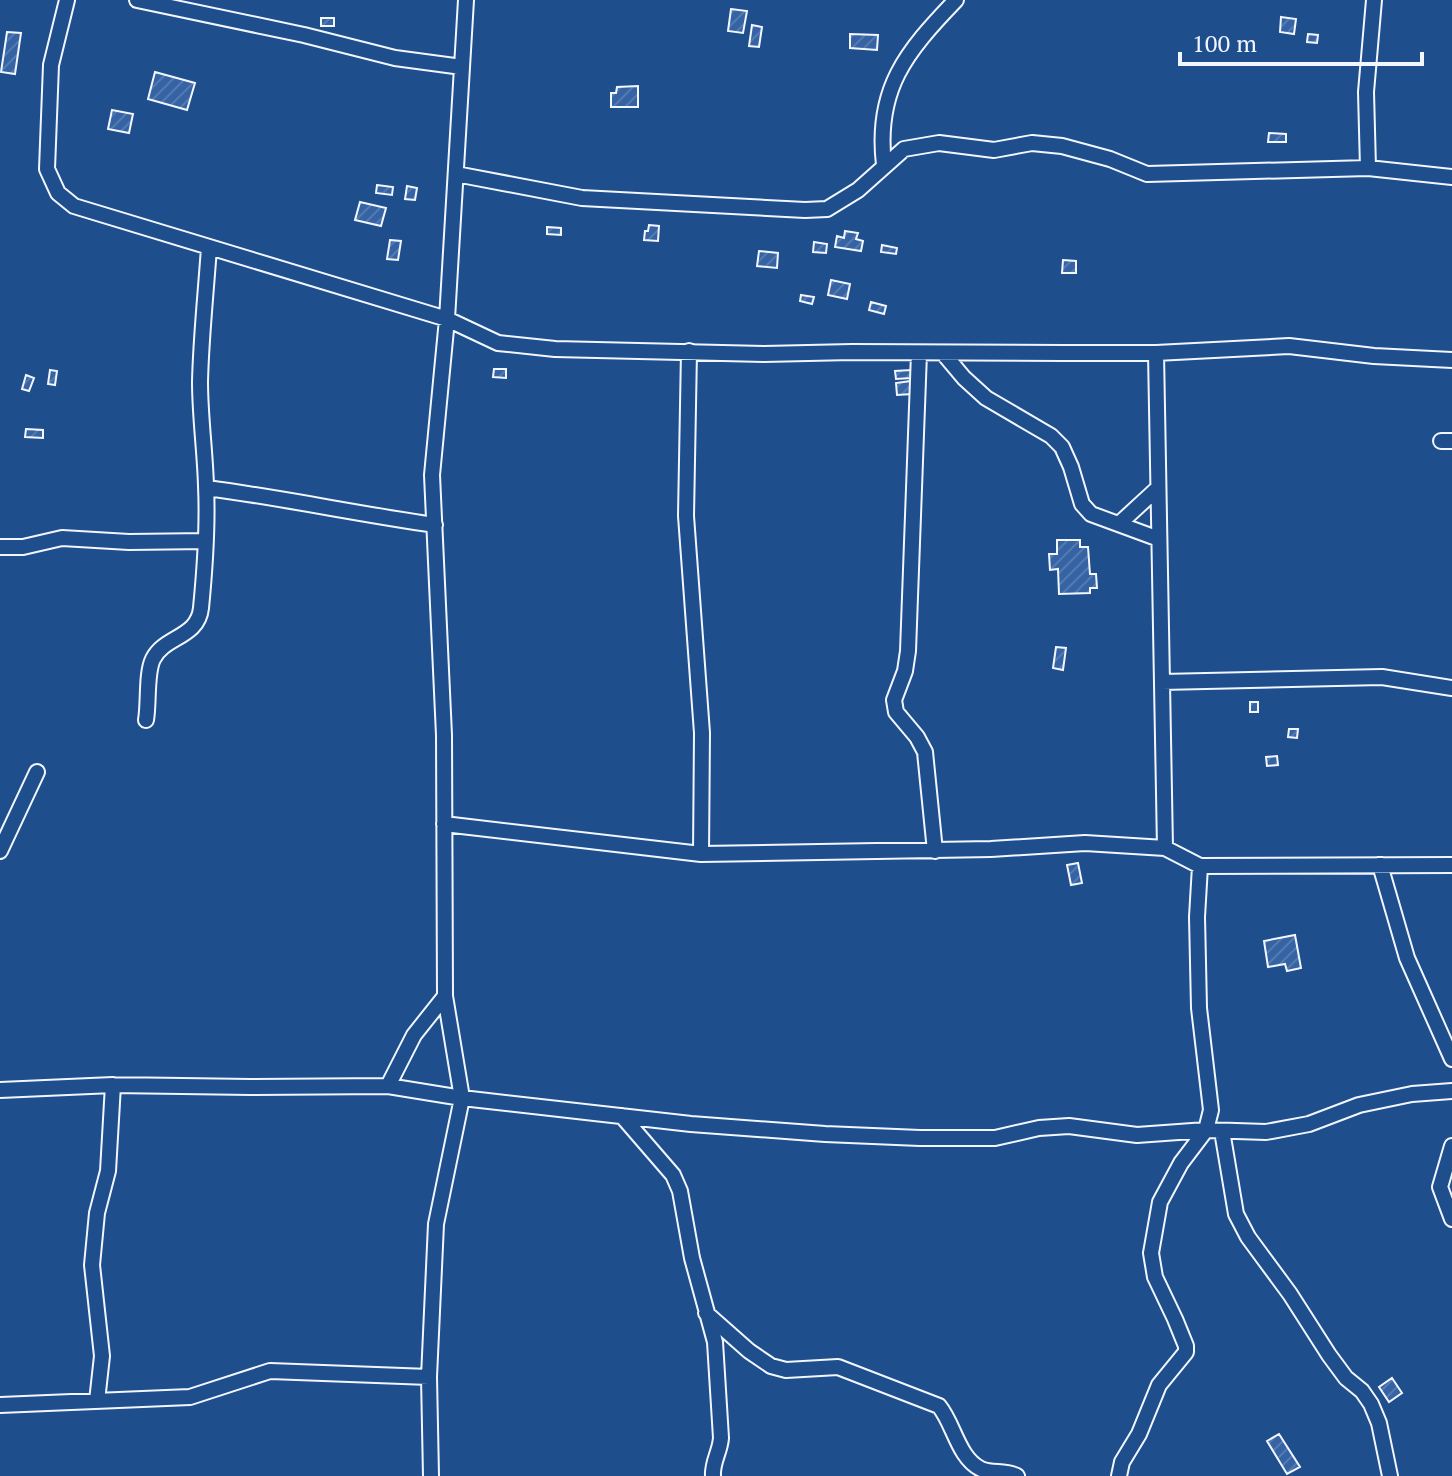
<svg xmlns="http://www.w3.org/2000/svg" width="1452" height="1476" viewBox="0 0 1452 1476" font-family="'PT Serif',serif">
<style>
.building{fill:url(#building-hatch);stroke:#f2f6ff;stroke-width:2}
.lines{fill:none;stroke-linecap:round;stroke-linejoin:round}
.street-casing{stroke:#f2f6ff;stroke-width:18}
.street{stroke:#1f4e8c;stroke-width:14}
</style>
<defs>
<pattern id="building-hatch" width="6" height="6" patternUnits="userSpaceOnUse" patternTransform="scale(2)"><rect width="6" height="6" fill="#3563a3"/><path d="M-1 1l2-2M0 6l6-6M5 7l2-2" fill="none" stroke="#537ab1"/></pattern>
</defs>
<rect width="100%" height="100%" fill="#1f4e8c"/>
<path class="building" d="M731,9l16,2 -4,22 -15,-2z
M1281,17l15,2 -2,15 -14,-2z
M321,18h13v8h-13z
M752,25l10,2 -3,20 -10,-1z
M7,32l14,1 -6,41 -14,-2z
M850,34l28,1 -1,15 -27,-2z
M1308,34l10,1 -1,8 -10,-1z
M155,72l40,11 -8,27 -39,-11z
M638,86v21h-27v-14h5l1,-6z
M112,110l21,4 -4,19 -21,-4z
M1269,133l17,1v8h-18z
M377,185l16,2 -1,8 -16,-2z
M407,186l10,2 -2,12 -10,-1z
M360,202l26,6 -5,18 -26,-6z
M649,225l10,1 -1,15 -14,-1 1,-9h3z
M547,227l14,1v7l-14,-1z
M845,231l13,2 -2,6 7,2 -2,10 -26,-4 2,-11 7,2z
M390,240l11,1 -3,19 -11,-1z
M814,242l13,2 -1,9 -13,-1z
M882,245l15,3 -1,6 -15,-2z
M759,251l19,2 -1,15 -20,-2z
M1063,260l13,1v12h-14z
M831,280l19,4 -3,15 -19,-4z
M801,295l13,2 -2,7 -12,-3z
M871,302l15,4 -2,8 -15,-4z
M494,369h12v9l-13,-1z
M50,370l7,1 -2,14 -7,-1z
M911,370v8l-15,1 -1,-8z
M26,375l8,3 -5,13 -7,-2z
M911,381l1,13 -15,1 -1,-12z
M26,429l17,1v8l-18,-1z
M1057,540h23v7h8l2,27h6l1,14h-7v5l-31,1 -1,-25 -8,1 -1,-16h8z
M1056,647l10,1 -3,22 -10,-2z
M1250,702h8v10h-8z
M1289,729h9l-1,9 -9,-1z
M1277,756l1,9 -11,1 -1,-9z
M1078,863l4,20 -11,2 -4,-20z
M1295,935l6,33 -14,3 -2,-7 -17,3 -4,-26z
M1392,1378l10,15 -13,9 -10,-15z
M1279,1434l21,33 -13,7 -20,-33z"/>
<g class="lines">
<g class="street-casing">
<path id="street" d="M67,0l-16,65 -4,104 11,24 16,13 373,113 51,24 57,6 209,5 88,-2 212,1h92l133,-7 85,10 78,4
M137,0l167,35 91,23 67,9
M884,165c-9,-76 22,-113 72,-165
M1368,168l-2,-76 8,-92
M456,174l126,24 223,12 22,-1 31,-19 46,-41 35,-6 55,7 38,-7 30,3 48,13 37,15 221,-6 84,9
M689,351l-3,165 16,217 -1,121
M919,353l-11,298 -3,20 -11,29 2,12 21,25 8,15 10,99
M943,353l21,25 22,20 65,38 11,11 9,20 11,37 9,10 68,25
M1156,353l9,495
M1441,441h11
M207,488c76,10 151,26 228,37
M1120,523l38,-35
M0,547h23l39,-9 67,4 77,-1
M1162,682l220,-5 70,11
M146,720c3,-17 0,-47 7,-61 11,-23 45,-21 48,-51 4,-41 7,-81 5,-122 -1,-35 -6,-70 -6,-104 1,-45 6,-90 9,-135
M444,824l257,30 290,-5 94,-6 80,5 35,18 252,-1
M0,851l37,-79
M1380,865l27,93 45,101
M388,1086l26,-51 31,-39
M0,1090l113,-5 137,2 138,-1 74,12 229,26 134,10 95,4h75l44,-10 30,-2 68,9 69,-5 60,2 43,-8 50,-19 53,-11 40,-3
M622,1116l51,59 7,16 12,67 23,84 6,96c-1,14 -9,24 -8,38
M1222,1131l14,83 12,23 42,57 39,61 17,23 16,13 9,13 8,19 11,53
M1452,1146l-12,41 12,32
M706,1313l43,38 22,15 15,4 52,-3 101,39c15,18 19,52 42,63 11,5 24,1 36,7
M97,1401l5,-45 -10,-91 5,-52 11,-42 5,-86
M0,1405l190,-8 80,-26 159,6
M431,1476l-2,-99 7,-153 26,-126 -17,-102 -1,-261 -12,-260 15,-156 19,-319
M1119,1476l3,-14 17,-28 20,-49 27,-33v-6l-11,-27 -20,-42 -4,-24 9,-51 21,-39 25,-33 5,-20 -12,-102 -2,-91 3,-51"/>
</g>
<use href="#street" class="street"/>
</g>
<path d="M1180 52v12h242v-12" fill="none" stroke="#f2f6ff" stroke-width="4"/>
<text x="1192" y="52" font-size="24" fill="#f2f6ff" stroke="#1f4e8c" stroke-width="6" paint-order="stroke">100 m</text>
</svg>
